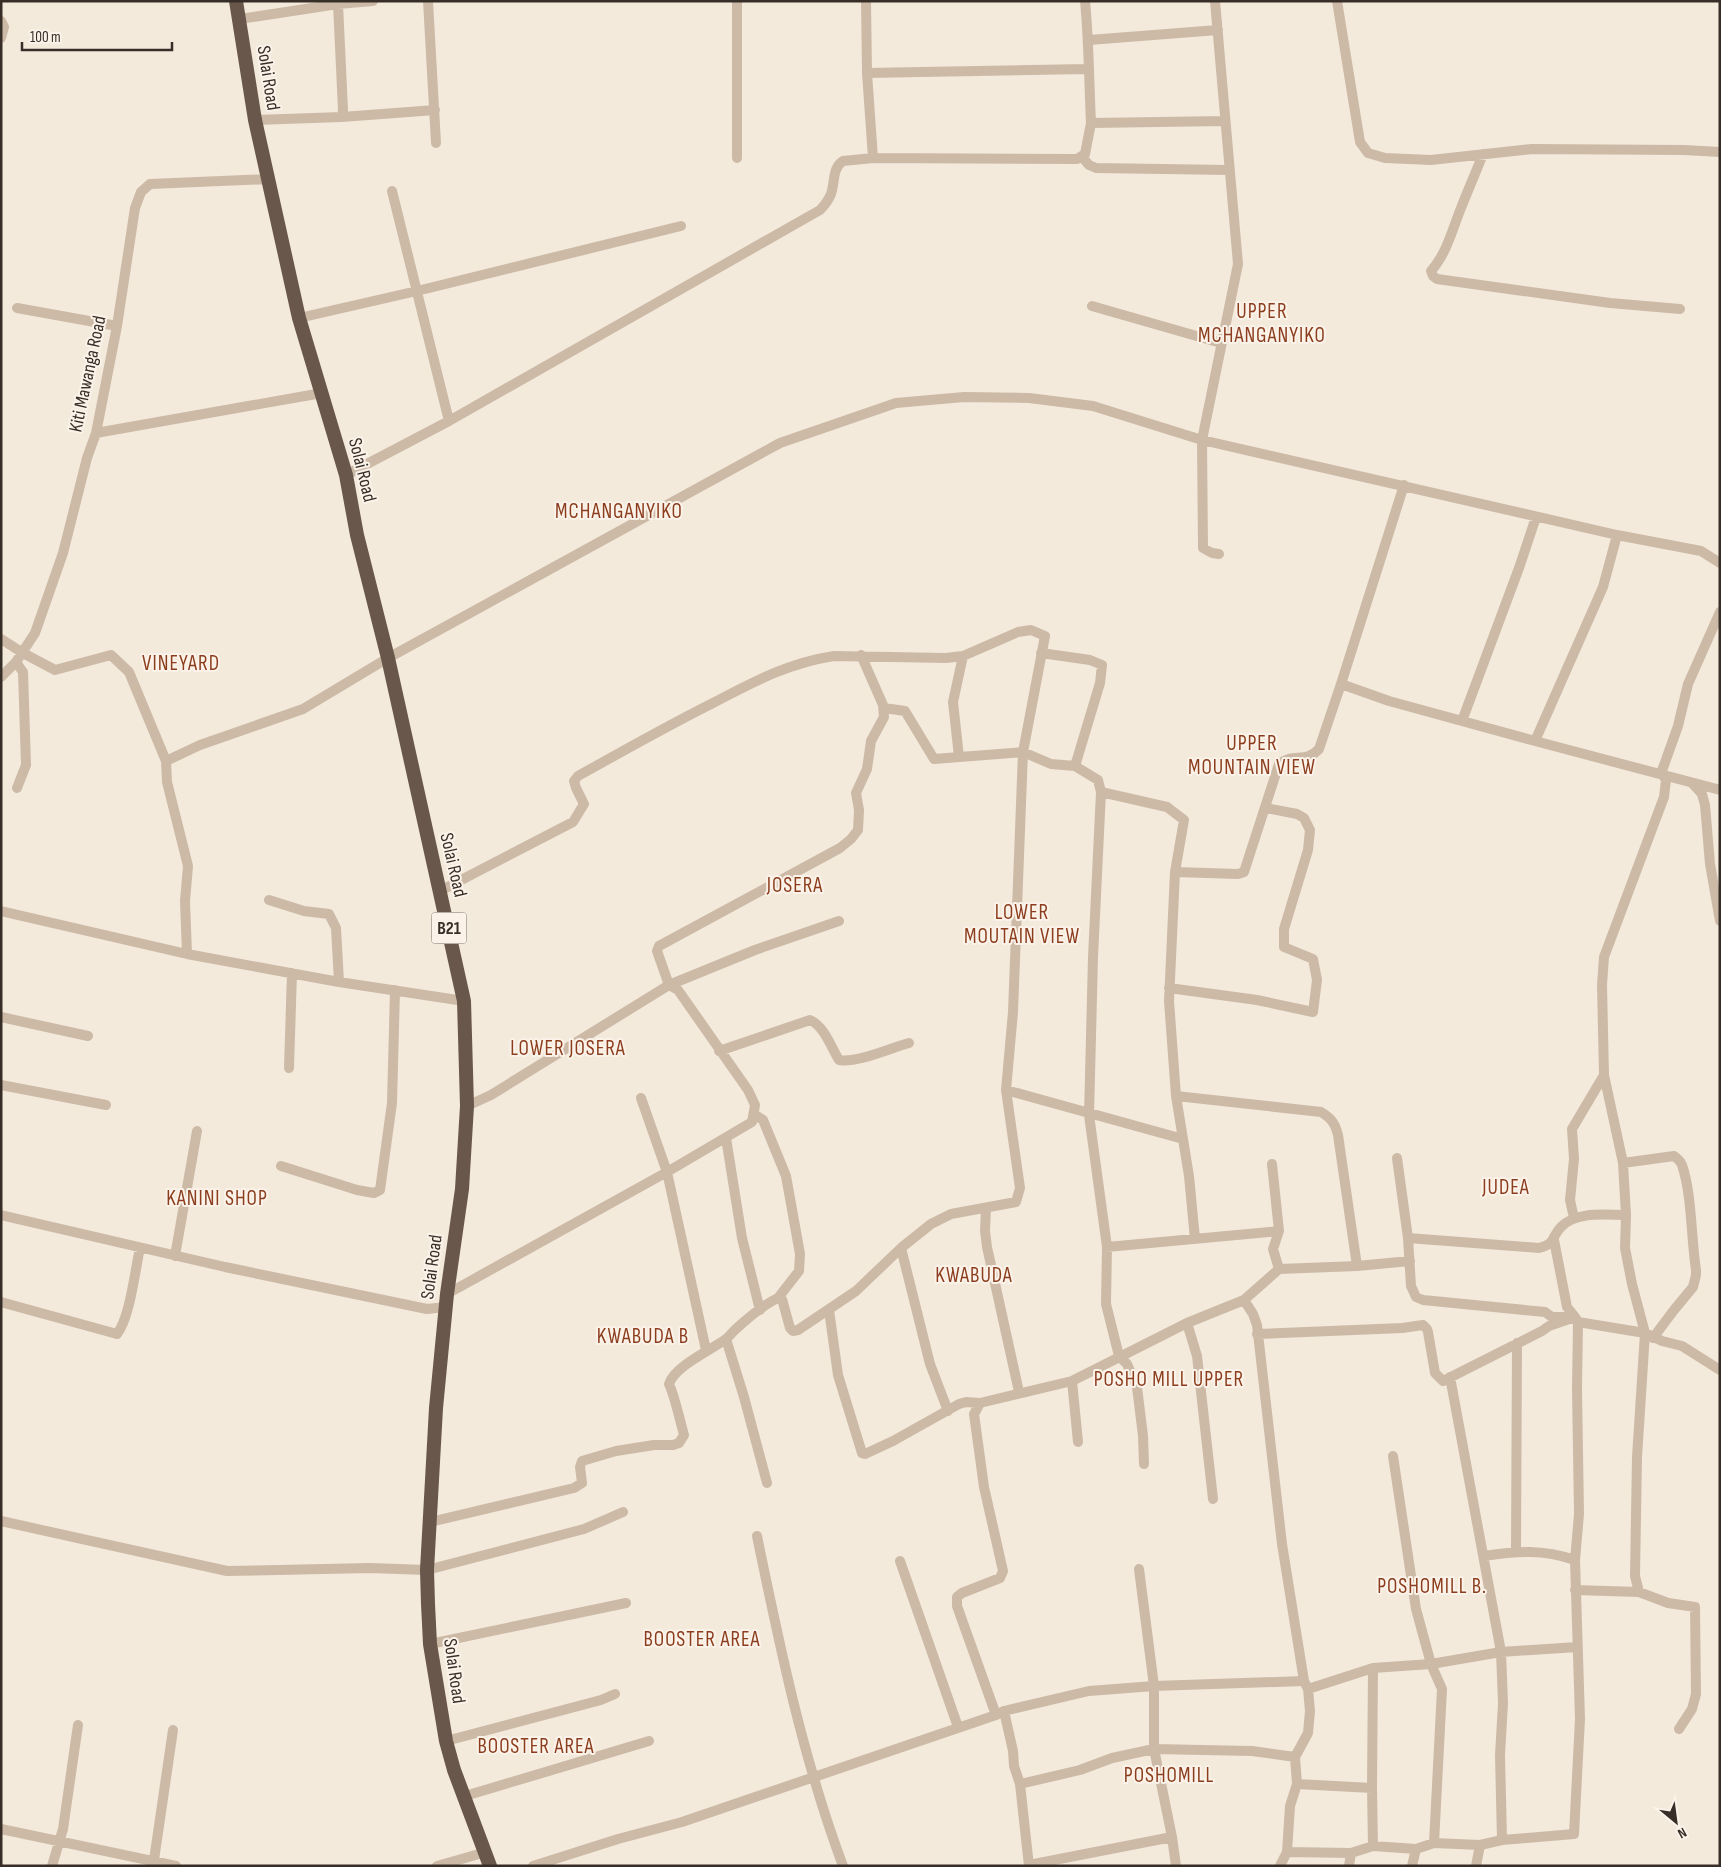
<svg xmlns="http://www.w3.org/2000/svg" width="1721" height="1867" viewBox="0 0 1721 1867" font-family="'Sofia Sans Condensed',sans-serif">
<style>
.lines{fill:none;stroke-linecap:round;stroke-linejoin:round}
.minor{stroke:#ccbaa7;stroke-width:10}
.trunk{stroke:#6a574c;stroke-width:14}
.labels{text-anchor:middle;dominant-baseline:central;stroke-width:4;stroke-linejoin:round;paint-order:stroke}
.shield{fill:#fbf3e9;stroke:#726962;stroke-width:1}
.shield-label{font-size:18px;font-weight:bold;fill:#382e28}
.street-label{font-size:19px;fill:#382e28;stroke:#fbf3e9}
.quarter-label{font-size:21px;letter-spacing:1px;fill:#8b3d1d;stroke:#fbf3e9}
</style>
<rect width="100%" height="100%" fill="#f3eadc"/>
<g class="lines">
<path class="minor" d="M428,1l8,142
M737,1v157
M866,1l1,72 6,85
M1085,1c4,41 4,81 6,122
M1215,1l23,263 -36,176 1,108 9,5 7,1
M1337,1l23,141 8,11 17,5 46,2 101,-11 152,1 36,2
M240,19l98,-15 35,-3
M1,21l3,6 -3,11
M1089,40l129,-10
M867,73l221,-4
M342,117l93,-7
M255,120l87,-3 1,-7 -5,-106
M1483,154c-7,18 -15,36 -22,54 -9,22 -14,45 -30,63l2,5 4,3 173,24 70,6
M1082,157l7,8 7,3 133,2
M392,191l57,230
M1092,306l129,37
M17,308l100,18
M299,318l118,-27 264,-65
M96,433l226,-40
M346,475l103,-54 371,-211c5,-5 8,-9 11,-16 4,-11 1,-26 12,-33l30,-3 204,1 8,-5 6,-31 134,-2
M1,639l22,14 32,17 56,-15 18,17 37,89
M1041,653l49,7 12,5 -2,18 -25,83
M16,662l7,10 3,93 -9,23
M1,677l15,-15 19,-29 28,-80 24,-95 9,-25 21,-107 18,-118 6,-16 9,-8 119,-5
M1341,684l63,-199
M1462,721l57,-153 17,-51
M1535,741l68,-154 14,-52
M959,757l-6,-55 10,-46
M1692,783l10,11 3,11 5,59 10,57
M1101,792l66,15 17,13 -9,52 -6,129 7,95 13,80 6,63
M1175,872l63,2 6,-2 35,-108c15,-12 26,0 40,-15l22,-65 48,17 146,40 185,49
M440,891l133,-69 11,-18 -8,-16 -2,-7 4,-5c45,-25 89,-50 135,-73 40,-21 75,-40 121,-47l112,2 17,-2 55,-24 13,-2 14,6 -22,116 28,12 24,2 23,14 3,12 -8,165 -4,158 18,132 -1,57 13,52 8,8 10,23 6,49 1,28
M269,900l35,11 25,3 7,14 3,54
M1,911l186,43 152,28 125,19
M187,954l-2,-53 3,-35 -21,-84 -1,-21 34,-16 103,-36 85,-51 392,-215 116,-40 68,-6 65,1 64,8 109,34 415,95 84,16 19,12
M1169,988l88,12 56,12 4,-32 -4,-21 -29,-12v-18l24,-79 2,-20 -6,-12 -7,-4 -31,-6
M1,1017l87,19
M719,1051l91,-31c14,6 21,27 29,40 19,3 51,-12 70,-17
M289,1068l3,-95
M1,1085l105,20
M1006,1090l177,49
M1176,1096l145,16c10,6 14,11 17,23l19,131
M641,1098l26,74 39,178
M467,1106l24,-11 178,-110 86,-35 84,-29
M754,1114l9,6 23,56 14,78 -1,17 -21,27
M726,1138l16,100 18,72
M1397,1158l11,80 3,48 5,11 7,3 122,12 7,5h14
M1623,1163l51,-7c4,3 6,4 8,9 10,29 9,73 14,105v5l-3,12 -19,23 -21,28
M1272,1164l7,67 -6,18 6,20
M281,1166l76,24 17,3 6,-3 12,-87 3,-113
M986,1208l-1,23 2,16 32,145
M1,1215l224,52 202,42 19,-2
M1574,1218l-4,-18 4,-41 -2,-30 32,-54
M1408,1238l131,10c17,-4 12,-11 22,-21 15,-16 45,-12 65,-12
M1554,1240l13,67 8,10
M1107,1247l172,-16
M901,1248l29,116 18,47
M175,1256l22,-125
M447,1294l220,-122 85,-50 3,-17 -7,-15 -70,-100 -9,-5 -12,-34 2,-5 181,-98 11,-9 7,-9 1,-20 -3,-17 11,-24 4,-28 13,-24 -1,-12 -22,-50
M1244,1300l9,14 4,11 25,219 22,137 4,8 2,22 -2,22 -13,24 2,27 -7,22 -3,46 -7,14
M1,1302l116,32c13,-16 18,-64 23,-86
M829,1310l9,65 24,78 3,1 28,-13 66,-37 7,-2 14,1
M1187,1323l10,33 16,143
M1257,1334l145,-6 21,-3 4,4 1,3 7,41 8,8 99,-50 7,-5 26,-9 3,5 67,11 17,8 20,5 38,24
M726,1339l18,58 23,86
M1450,1377l51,275 2,51 -3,52 2,85
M1072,1381l6,61
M1393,1456l23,153 15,55 11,25 -8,154
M1,1521l226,50 143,-3 57,2 157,-41 39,-17
M430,1522l144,-34 8,-5 -2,-16 2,-6 34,-10 38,-6h19l6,-2 5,-8c-4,-14 -9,-38 -15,-51 6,-18 42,-34 57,-45 4,-3 7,-8 11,-11 12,-11 26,-23 41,-30l4,1 8,29 3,3 5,-1 58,-39 45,-43 30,-24 20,-10 65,-12 4,-14 -14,-98 7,-78 10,-260 -89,7 -29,-48 -21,-3
M757,1536c23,112 46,223 86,330
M1516,1551l1,-208
M1484,1556c34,-5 58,-7 91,4
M900,1561l58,166
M1139,1569l15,117v63l18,88 4,29
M1575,1590l64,2 29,11 27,4 1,87 -4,15 -13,20
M1639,1592l-4,-16 2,-119 8,-124 -13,-49 -7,-36 1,-33 -3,-52 -19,-88 -2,-90 2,-28 60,-160 2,-17 -5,-8 2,-4 15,-42 10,-42 32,-72
M430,1644l196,-41
M1373,1668l-1,120 1,58
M1308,1689l65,-21 58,-4 70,-12 76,-5
M1004,1711l9,40 1,15 6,18 9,82
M996,1715l-39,-109v-9l5,-4 38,-15 3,-7 -19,-84 -10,-73 6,-11 92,-22 115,-58 57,-23 35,-31 78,-3 53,-5
M446,1741l155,-41 14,-6
M1020,1784l60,-14 32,-12 42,-9 98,2 43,6
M1297,1784l75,4
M465,1796l184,-55
M1,1829l175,37
M1287,1852l64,1 22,-7 43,3 18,-6 46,2 22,-5 72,-6 6,-115 -5,-159 4,-46 -2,-125 1,-67
M154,1860l19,-130
M1029,1865l143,-28
M52,1866l11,-37 15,-104
M437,1866l49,-14
M533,1866l85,-27 64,-17 314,-107 8,-4 85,-20 65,-5 150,-5
M1349,1866l2,-13
M1412,1866l4,-17
M1476,1866l4,-21"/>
<path class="trunk" d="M236,1l19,119 44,198 47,157 11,60 31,123 76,343 3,105 -5,83 -15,105 -11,114 -9,162 1,34 2,40 16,97 8,29 36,96"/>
</g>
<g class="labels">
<rect class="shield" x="431.5" y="912.5" width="35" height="31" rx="4"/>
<g class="shield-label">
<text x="449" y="928">B21</text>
</g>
<g class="street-label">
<text transform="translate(268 78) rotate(81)">Solai Road</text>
<text transform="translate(88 374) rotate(-78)">Kiti Mawanga Road</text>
<text transform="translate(362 470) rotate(76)">Solai Road</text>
<text transform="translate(453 865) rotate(77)">Solai Road</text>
<text transform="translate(432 1267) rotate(-82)">Solai Road</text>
<text transform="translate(454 1671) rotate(82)">Solai Road</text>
</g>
<g class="quarter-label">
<text x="1262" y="311">UPPER<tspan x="1262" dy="24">MCHANGANYIKO</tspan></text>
<text x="619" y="511">MCHANGANYIKO</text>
<text x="181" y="663">VINEYARD</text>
<text x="1252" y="743">UPPER<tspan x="1252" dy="24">MOUNTAIN VIEW</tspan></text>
<text x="795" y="885">JOSERA</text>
<text x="1022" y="912">LOWER<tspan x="1022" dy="24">MOUTAIN VIEW</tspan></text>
<text x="568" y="1048">LOWER JOSERA</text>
<text x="1506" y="1187">JUDEA</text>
<text x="217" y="1198">KANINI SHOP</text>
<text x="974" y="1275">KWABUDA</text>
<text x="643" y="1336">KWABUDA B</text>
<text x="1169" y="1379">POSHO MILL UPPER</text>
<text x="1432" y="1586">POSHOMILL B.</text>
<text x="702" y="1639">BOOSTER AREA</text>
<text x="536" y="1746">BOOSTER AREA</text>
<text x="1169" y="1775">POSHOMILL</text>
</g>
</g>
<rect width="1721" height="1867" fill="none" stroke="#382e28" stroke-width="5"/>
<g transform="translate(1676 1822) rotate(151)" stroke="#fbf3e9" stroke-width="4" paint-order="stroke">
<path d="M0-4L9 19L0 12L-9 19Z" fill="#382e28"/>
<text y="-8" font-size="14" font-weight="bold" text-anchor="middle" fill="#382e28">N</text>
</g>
<path d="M22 42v8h150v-8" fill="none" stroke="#382e28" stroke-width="2.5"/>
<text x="30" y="42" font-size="15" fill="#382e28" stroke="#fbf3e9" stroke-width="4" paint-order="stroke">100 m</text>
</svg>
